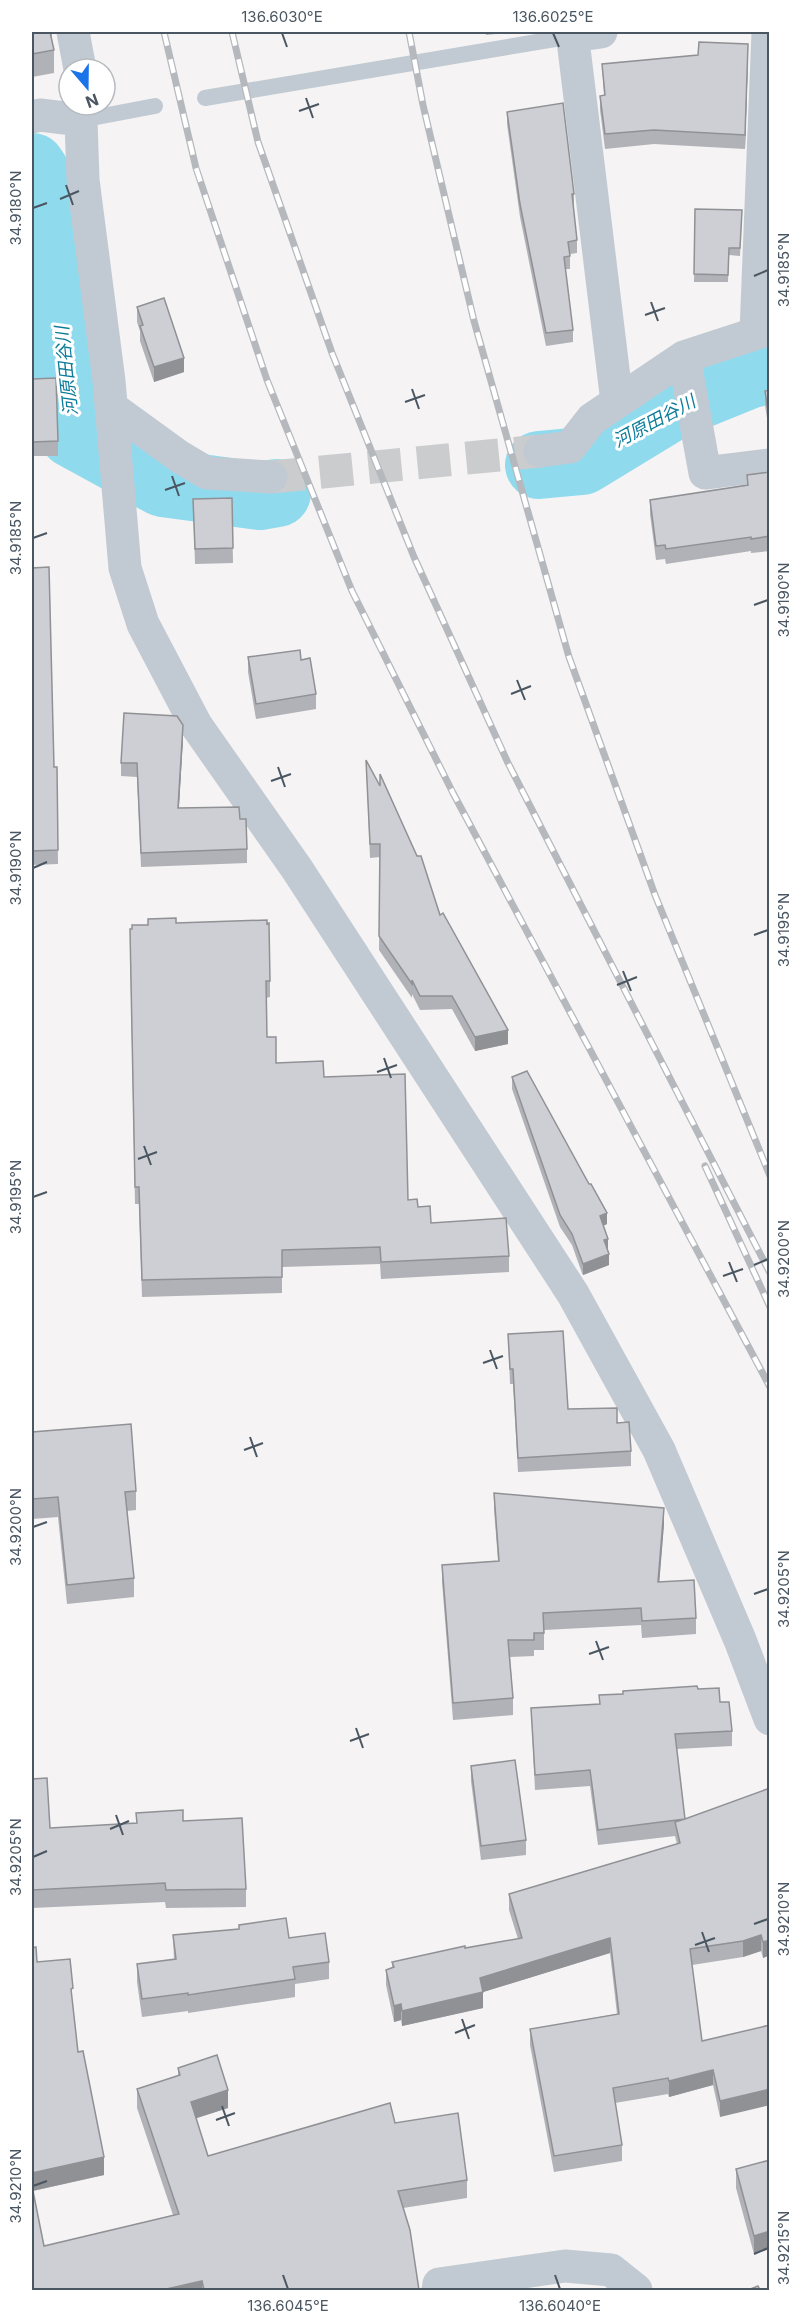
<svg xmlns="http://www.w3.org/2000/svg" width="801" height="2322" viewBox="0 0 801 2322" font-family="Inter,'Noto Sans JP',sans-serif">
<style>
.lines{fill:none;stroke-linecap:round;stroke-linejoin:round}
.river{stroke:#90daee;stroke-width:68}
.minor-tunnel{stroke:#caccce;stroke-width:33;stroke-dasharray:33 16;stroke-linecap:butt}
.service{stroke:#c1cad2;stroke-width:16}
.minor{stroke:#c1cad2;stroke-width:33}
.rail-casing{stroke:#b5b8bd;stroke-width:7}
.rail{stroke:#fff;stroke-width:4.5;stroke-dasharray:14;stroke-linecap:butt}
.wall{fill:#b0b2b7}
.shaded-wall{fill:#909195}
.building{fill:#cdcfd5;stroke:#909195;stroke-width:1.5}
.ticks{fill:none;stroke:#4a5661;stroke-width:2}
.labels{text-anchor:middle;dominant-baseline:central;stroke-width:6;stroke-linejoin:round;paint-order:stroke}
.water-label{font-size:18px;font-style:italic;fill:#0c7c9b;stroke:#fff}
.neatline{fill:none;stroke:#4a5661;stroke-width:2}
.ticks-label{font-size:15px;text-anchor:middle;fill:#4a5661}
</style>
<rect width="100%" height="100%" fill="#f5f3f3"/>
<g class="lines">
<path class="river" d="M32,167l16,25 25,242 90,49 97,13 17,-3
M539,465l43,-4 92,-56 74,-30 22,-6"/>
<path class="minor-tunnel" d="M271,477l269,-26"/>
<path class="service" d="M205,98l368,-62
M81,120l74,-14"/>
<path class="minor" d="M73,32l7,37
M572,32l45,370
M573,36l28,-4
M82,105l-1,15 2,60 26,201 16,187 18,56 53,101 101,144 276,425 86,156 81,190 30,79
M32,117l8,-2 41,5
M756,332l12,-300
M684,357l21,116 65,-8
M111,407l69,50 27,16 64,4
M540,451l30,-4 22,-28 92,-62 86,-28
M438,2290l1,-6 126,-18 46,4 25,20"/>
<g class="rail-casing">
<path id="rail" d="M164,32l32,136 71,212 85,211 101,202 317,594
M232,32l26,110 74,211 82,204 94,206 262,510
M409,32l14,73 51,216 95,336 86,238 115,281
M705,1166l65,141"/>
</g>
<use href="#rail" class="rail"/>
</g>
<path class="wall" d="M32,32h20v8l2,10v23l-22,4z
M486,32h28l-28,3z
M748,58l-3,91 -91,-5 -49,5 -5,-39v-14l4,-1 -2,-31z
M507,112l67,82v12l-1,1 4,33v13l-7,1v15h-5l8,61v12l-27,4 -26,-129 -13,-93z
M695,209l47,1 -2,46 -11,-1 -1,27h-34z
M137,307l47,65 -30,10 -14,-41v-10l-3,-9z
M32,365v14l26,62v15h-26z
M770,390v48l-5,-33v-14z
M770,472v79l-19,2v-2l-85,13 -1,-5 -9,1 -6,-46v-14l97,-15v-10z
M232,498l1,65 -38,1 -2,-65z
M32,568l22,199h3l1,97 -26,1z
M248,657l53,3 15,34v15l-60,10 -8,-47z
M183,739l-4,69 61,11 7,30v14l-106,4 -4,-90 -16,-1v-13z
M366,760l74,155 68,129 -33,7 -23,-42 -32,1 -8,-16v4l-33,-48 1,-93 -10,1z
M176,923l94,58v16l-4,1 1,39 9,26 48,14 84,123 10,7 13,16 78,33v16l-128,7 -1,-15 -98,3v26l-140,4 -3,-93h-4l-5,-258z
M512,1077l95,147 -4,2 5,24 1,15 -26,10 -1,-2 -10,-28 -12,-18 -48,-138z
M508,1334l60,75 49,14 14,28v15l-113,6 -5,-88h-3z
M32,1432l104,59v19l-9,1 7,67v19l-67,7 -9,-87 -26,2z
M494,1493l170,31 -5,58 37,36v16l-54,4 -1,-13 -97,5v20h-10v6l-24,1 3,41v17l-60,5 -11,-138v-17l56,-4 -4,-52z
M698,1689l22,13 12,29v15l-55,3 8,70 85,-31v167l-7,3 -2,-7 -18,6 -51,8 10,76 68,-16 -50,92 -7,-32 -44,12 -1,-3 -53,9 7,42v16l-68,11 -24,-127v-16l87,-15 -7,-61 -127,39v16l-81,18 -1,-6 -7,2 -8,-37v-15l6,-2v-6l126,-23 -9,-29v-16l168,-50 -2,-8 -77,9 -8,-59 -55,4 -4,-82 68,-3v-10z
M471,1766l55,74v15l-45,5 -10,-79z
M32,1779l18,49 86,-5v-10l47,8 63,68v18l-80,1 -1,-6 -133,6z
M239,1929l50,9 40,24v17l-34,5v13l-107,16v-2l-46,6 -5,-35v-18l37,-4 -1,-25z
M32,1948l5,14 36,43 5,47 26,123 -71,16 11,55 129,-31 -36,-107v-19l41,-13v-8l50,40 -32,10 12,38 187,-33 72,57v18l-64,10 16,82h-387z
M770,2160l-16,94 -18,-66v-19z"/>
<path class="shaded-wall" d="M748,44v14l-3,91v-14z
M184,358v14l-30,10v-15z
M183,725v14l-5,82v-13z
M508,1030v14l-33,7v-14z
M607,1213v11l-7,3v-11z
M608,1239v11l-4,-10z
M609,1254v11l-26,10v-11z
M664,1508v16l-6,75v-17z
M761,1935v16l-18,6v-16z
M610,1938v15l-130,40 3,-1v16l-81,18v-15l78,-33z
M770,1940v15l-7,3v-16z
M401,2004v16l-7,2v-16z
M713,2070v15l-44,12v-16z
M770,2089v16l-50,12v-16z
M228,2090v18l-37,12v-18z
M104,2157v18l-72,16v-18z
M770,2231v18l-16,5v-18z
M202,2281v9h-40z"/>
<path class="building" d="M32,32h18l4,18 -22,4z
M699,42l49,2 -3,91 -91,-5 -49,4 -5,-38 5,-1 -3,-31 96,-9z
M563,103l11,91h-2l5,46 -9,2 2,14 -6,1 9,73 -27,3 -26,-129 -13,-92z
M695,209l47,1 -2,38h-11l-1,27 -34,-1z
M164,298l20,60 -30,9 -14,-41 3,-1 -6,-18z
M32,365v14l24,-1 2,63 -26,1z
M770,390v33l-5,-32z
M770,472v64l-19,3v-2l-85,12 -1,-4 -9,1 -6,-46 98,-15 -1,-10z
M232,498l1,50 -38,1 -2,-50z
M49,567l5,200h3l1,83 -26,1v-283z
M300,650l1,10 9,-2 6,36 -60,10 -8,-47z
M124,713l53,3 6,9 -5,83 61,-1 1,12h6l1,30 -106,4 -4,-90h-16z
M366,760l14,26v-12l37,82h4l19,59 3,-2 65,117 -33,7 -23,-41h-32l-8,-16v4l-33,-48 1,-92h-10z
M176,918v5l91,-3v4l2,-1 1,58h-4l1,56h9v26l47,-2 1,16 81,-3 3,126 9,-1 1,8 12,-1 1,17 75,-5 3,38 -128,6 -1,-15 -98,3v27l-140,3 -3,-93h-4l-5,-258h2v-4h16v-6z
M527,1071l62,113h2l16,29 -7,3 8,23 -4,1 5,14 -26,10 -11,-30 -12,-19 -48,-138z
M563,1331l5,78 49,-1v15l12,-1 2,29 -113,7 -5,-89h-3l-2,-35z
M131,1424l5,67 -11,1 9,86 -67,7 -9,-88 -26,2v-67z
M494,1493l170,15 -6,74 36,-2 2,38 -54,3 -1,-13 -98,5 1,20h-10v7h-26l5,58 -60,5 -11,-138 57,-4z
M697,1686l1,3 21,-1 1,14h9l3,29 -57,3 10,85 85,-31v152l-7,2 -2,-7 -18,6 -53,8 12,92 68,-16v64l-50,12 -7,-31 -44,11 -1,-3 -55,10 9,57 -68,11 -24,-127 89,-15 -9,-76 -130,40 3,14 -81,19 -1,-7 -7,2 -8,-36 8,-3 -2,-5 73,-16v2l57,-10 -13,-44 171,-51 -5,-21 10,-3 -87,11 -8,-60 -55,5 -4,-67 69,-4 -1,-9 24,-1v-3z
M515,1760l11,80 -45,6 -10,-80z
M47,1778l3,50 87,-5 -1,-10 47,-3v11l59,-3 4,71 -80,1 -1,-7 -133,7v-111z
M286,1918l3,20 36,-5 4,29 -36,5 2,12 -107,16v-2l-46,6 -5,-35 39,-5 -3,-24 66,-6v-4z
M36,1947l1,15 33,-3 3,29 -2,1 7,63 5,-1 21,106 -72,16v-225z
M217,2055l11,35 -37,12 17,54 182,-53 5,20 63,-10 9,67 -69,11 12,39 9,60h-215l-2,-9 -40,9h-130v-104l12,60 135,-32 -42,-125 43,-14 -2,-7z
M770,2160v71l-16,5 -18,-67z
M758,2286l2,4h-12z"/>
<path class="ticks" d="M282,33l5,14M553,33l6,14M306,98l7,20M299,111l20,-7M66,185l7,20M60,199l19,-8M33,208l14,-5M754,276l14,-6M651,302l7,19M645,315l20,-7M412,389l7,20M405,402l20,-7M172,476l7,20M165,490l20,-7M33,538l14,-5M754,605l14,-5M517,680l8,20M511,694l20,-8M278,767l7,20M271,781l20,-7M33,868l14,-6M754,935l14,-5M623,971l8,20M617,985l20,-8M384,1058l7,20M377,1072l20,-7M144,1146l7,19M138,1159l19,-7M33,1197l14,-5M729,1262l8,20M754,1265l14,-6M723,1276l20,-7M490,1350l7,19M483,1363l20,-7M250,1437l7,20M244,1450l19,-7M33,1527l14,-5M754,1594l14,-5M596,1641l7,19M589,1654l20,-7M356,1728l7,20M350,1741l19,-7M116,1815l7,20M110,1829l19,-8M33,1857l14,-6M754,1924l14,-5M702,1932l7,20M695,1945l20,-7M462,2019l7,20M455,2033l20,-8M222,2106l7,20M216,2120l19,-7M33,2186l14,-5M754,2254l14,-6M283,2275l5,14M555,2275l5,14"/>
<g class="labels">
<g class="water-label">
<text transform="translate(66 371) rotate(-96)">河原田谷川</text>
<text transform="translate(654 421) rotate(-28)">河原田谷川</text>
</g>
</g>
<rect width="801" height="2322" fill="none" stroke="#ffffff" stroke-width="66"/>
<g transform="translate(87 87) rotate(160)"><circle r="28" fill="#ffffff" stroke="#b7bbc0" stroke-width="1.5"/>
<path d="M0-4.5L10 22L0 15L-10 22Z" fill="#1a73e8"/>
<text y="-9" font-size="16" font-weight="bold" text-anchor="middle" fill="#4a5661">N</text>
</g>
<rect x="33" y="33" width="735" height="2256" class="neatline"/>
<g class="ticks-label">
<text x="282" y="22">136.6030°E</text>
<text x="553" y="22">136.6025°E</text>
<text transform="translate(16 208) rotate(-90)" y="5">34.9180°N</text>
<text transform="translate(784 270) rotate(-90)" y="5">34.9185°N</text>
<text transform="translate(16 538) rotate(-90)" y="5">34.9185°N</text>
<text transform="translate(784 600) rotate(-90)" y="5">34.9190°N</text>
<text transform="translate(16 868) rotate(-90)" y="5">34.9190°N</text>
<text transform="translate(784 930) rotate(-90)" y="5">34.9195°N</text>
<text transform="translate(16 1197) rotate(-90)" y="5">34.9195°N</text>
<text transform="translate(784 1259) rotate(-90)" y="5">34.9200°N</text>
<text transform="translate(16 1527) rotate(-90)" y="5">34.9200°N</text>
<text transform="translate(784 1589) rotate(-90)" y="5">34.9205°N</text>
<text transform="translate(16 1857) rotate(-90)" y="5">34.9205°N</text>
<text transform="translate(784 1919) rotate(-90)" y="5">34.9210°N</text>
<text transform="translate(16 2186) rotate(-90)" y="5">34.9210°N</text>
<text transform="translate(784 2248) rotate(-90)" y="5">34.9215°N</text>
<text x="288" y="2311">136.6045°E</text>
<text x="560" y="2311">136.6040°E</text>
</g>
</svg>
